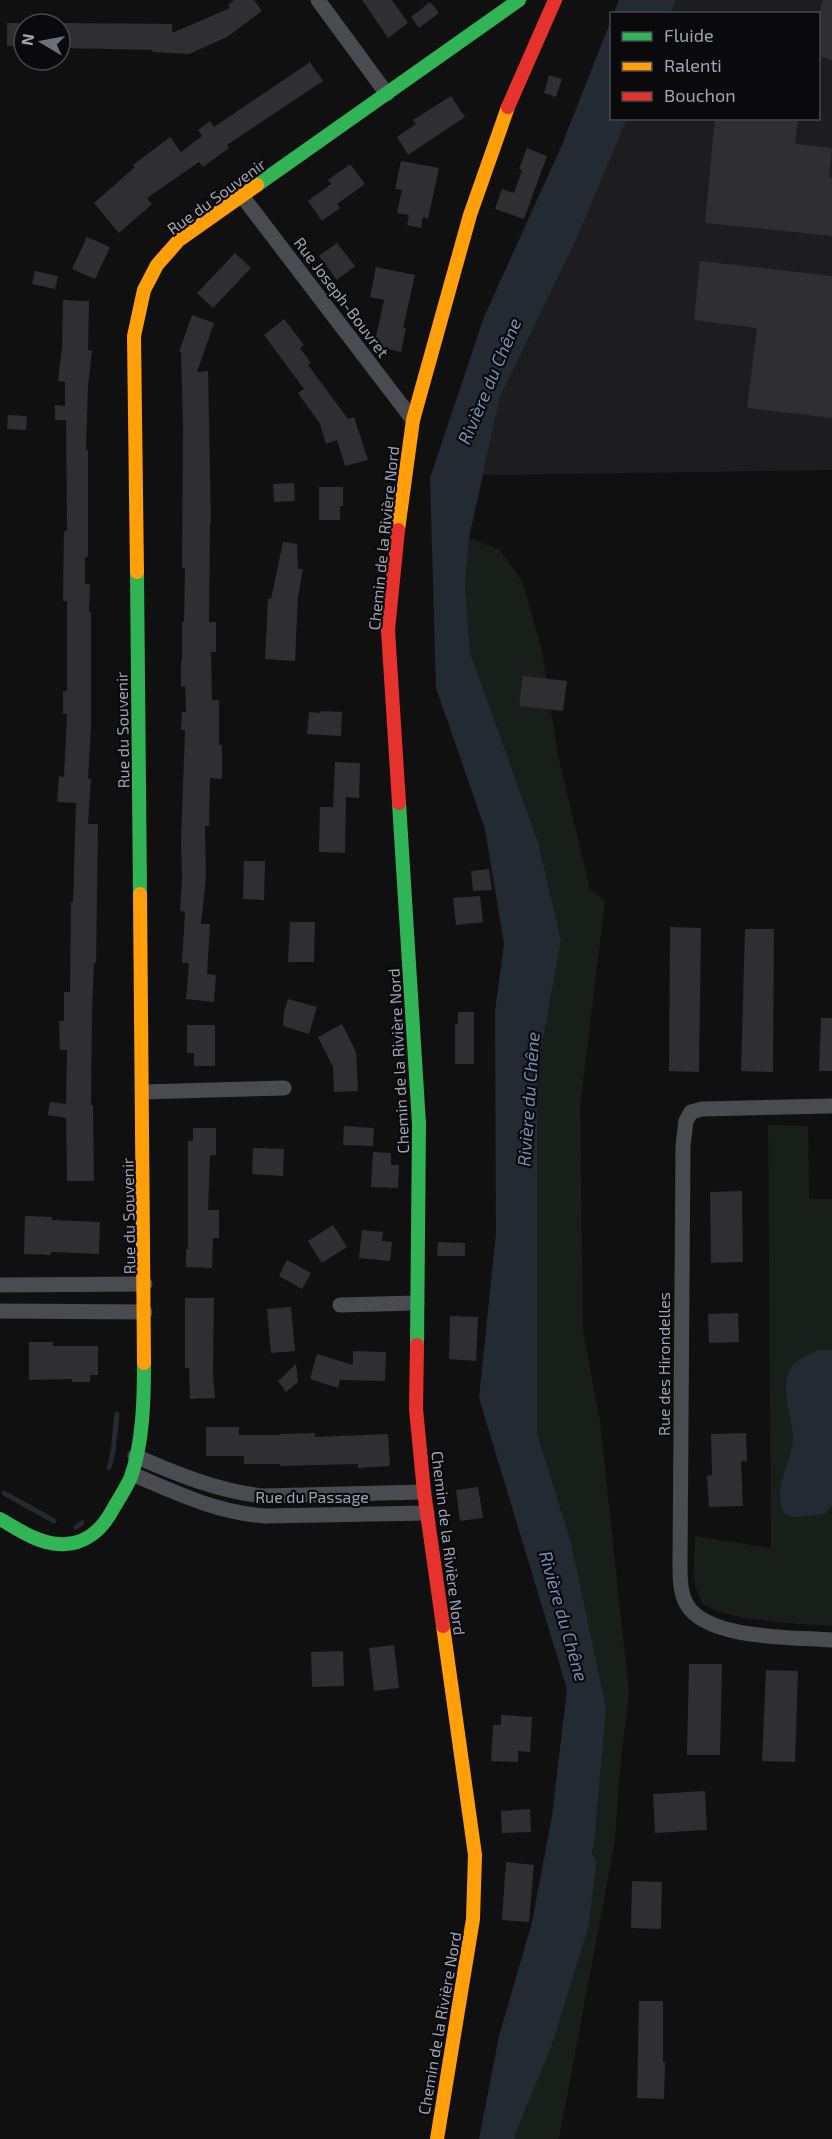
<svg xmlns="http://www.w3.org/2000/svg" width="832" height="2139" viewBox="0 0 832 2139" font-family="'Exo 2',sans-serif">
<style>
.built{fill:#1d1d1f}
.green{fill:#181f1a}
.water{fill:#232a32}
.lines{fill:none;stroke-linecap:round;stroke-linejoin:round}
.stream{stroke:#232a32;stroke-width:5}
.river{stroke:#232a32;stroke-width:30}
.building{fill:#2f2f31}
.street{stroke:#4a4b50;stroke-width:15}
.fast{stroke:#30b455;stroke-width:14}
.slow{stroke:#ff9f0a;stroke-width:14}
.jam{stroke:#e5322d;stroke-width:14}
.labels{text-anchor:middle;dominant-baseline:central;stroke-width:4.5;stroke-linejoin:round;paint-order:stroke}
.street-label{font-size:16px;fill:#9fa4b3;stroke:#0a0a0c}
.water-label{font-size:18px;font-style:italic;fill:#7190b3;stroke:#0a0a0c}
</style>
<rect width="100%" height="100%" fill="#101010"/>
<path class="built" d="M676,0h156v470l-349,5 17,-78 77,-159 50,-119 191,-1v-104l-147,-1z"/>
<path class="green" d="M469,538l30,11 23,32 20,69 16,106 32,133 15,12 -25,207 3,223 17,90 29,272 -10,85 -4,63 -56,298h-50l8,-35 77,-259 -24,-306 -33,-106v-360l24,-133 -23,-98 -68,-190 -5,-67z
M768,1125l40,1 1,73h23v427c-25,-1 -119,-6 -131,-25 -11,-17 -6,-46 -6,-65l76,12z"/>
<path class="water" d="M619,0h57l-5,13h-57z
M611,20l1,98 15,1 -50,119 -77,159 -31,141 -4,47 5,67 68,190 23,98 -24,133v360l33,106 36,169 -12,137 -77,259 -8,35h-30l20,-103 33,-114 20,-106 15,-127 -88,-291 17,-165 -1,-222 9,-67 -19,-115 -49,-141 -6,-210 54,-161 77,-170z
M818,1350h14v155l-7,9 -30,3 -10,-3c-15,-26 8,-50 8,-77 0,-20 -13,-45 -4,-65 5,-12 17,-16 29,-22z"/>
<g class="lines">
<path class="stream" d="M109,1468l4,-16 4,-38
M4,1493l50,28
M76,1527l6,-4"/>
<path class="river" d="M500,2139l1,-10 37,-90 36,-116 7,-59"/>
</g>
<path class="building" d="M234,0h20l8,11 -35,26 -38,17 -37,-2 1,-2 -91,-2v-25l110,1v9l58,-25 -2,-3z
M362,0h30l16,23 -20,15z
M823,0h9v60l-13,-4v-44z
M430,2l9,11 -20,15 -8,-11z
M7,23h17v23h-17z
M310,62l13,19 -96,64 2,3 -26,19 -4,-5 -52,36 5,6 -33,29 -25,-30 41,-36 -2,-2 37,-28 11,15 21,-16 -4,-6 12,-9 4,6z
M549,75l13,4 -6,18 -12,-4z
M451,96l14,21 -57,38 -11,-18 19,-13 -3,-4z
M715,118h83l-3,26 37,4 -3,29 3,1v58l-127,-13z
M527,148l20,8 -23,63 -29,-10 7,-20 12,4 8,-23 -3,-1z
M401,161l38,7 -11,51 -5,-2 -2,11 -14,-3 2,-10 -12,-2 5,-23 -7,-1z
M350,164l15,20 -28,20 3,4 -18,13 -14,-20 23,-17 -3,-4z
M87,237l23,10 -15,32 -23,-10z
M337,243l18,23 -18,14 -18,-24z
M235,253l16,15 -38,40 -16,-15z
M700,261l132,15v142l-85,-10 10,-80 -63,-8z
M376,267l39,8 -12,53h3l-5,24 -27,-6 10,-46 -14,-3z
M35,271l23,5 -3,13 -23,-5z
M63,300l26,1 -1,49 4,1 -4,35 -2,64h2v107h-3v27h5l-1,28h2v114l-3,53h3l-3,45h10l-2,139h-2l-2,46 -1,96h2l1,76h-27l-1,-63 -18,-3 2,-13 16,2 1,-54h-7l-1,-29h5v-29h6l1,-90h2l3,-99 -19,-1 2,-26 5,1 3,-63h-4v-23h4v-90h-4l1,-70h3l-1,-111h-11v-15l10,1v-24l-7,-1 4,-34z
M192,315l22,8 -17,49 11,-1 3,151h-1l-1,100h7v30h-5l1,48h7v45h3v34l-12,-1 -1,48h-4l1,51 -5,47h9l-3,50 9,1 -2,27 -28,-3 3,-36h-7l3,-51 -5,-1 2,-33 -1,-37 4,-111h-4l1,-18h4l-1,-26 -4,1v-25h1v-40h2l1,-54h-3l1,-143 -2,-73h-2z
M284,319l20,26 -4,3 11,15 -3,2 40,54 6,-2 14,43 -23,6 -8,-26 -11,4 -6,-20 -22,-31 6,-4 -40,-54z
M8,415l19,1 -1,14 -19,-1z
M294,483l1,18 -21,1 -1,-18z
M319,487h24v19h-3v14h-21z
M283,542l14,2 1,25h5l-5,28 -3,64 -30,-2 3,-60h3z
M523,676l44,5 -4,30 -44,-5z
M320,711l22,1 -1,24 -34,-2 2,-22 11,1z
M335,762l25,1 -1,35 -13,-1 -1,56 -26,-1 1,-45h13z
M244,861h21l-1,39 -21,-1z
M489,869l3,21 -19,1 -2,-20z
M480,896l3,26 -27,3 -3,-27z
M290,922h25l-1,40h-26z
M670,927l31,1 -2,144 -30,-1z
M745,929h29l-1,143 -32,-1z
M288,999l29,8 -8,27 -26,-8 1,-14z
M458,1012h16v52h-19v-40h3z
M821,1018h11v53h-13z
M342,1024l14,28 2,39 -24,1 -1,-25 -15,-30z
M187,1025h28v41h-21v-13h-7z
M344,1126l30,2 -1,18 -30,-1z
M193,1128h23v27h-6l-2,55h11v28h-6l-1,30 -26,-1v-18h2v-108h5z
M253,1148l31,1 -1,27 -31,-2z
M373,1152l18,1v12h8l-1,23 -27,-1z
M742,1191l1,71 -32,1 -1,-71z
M25,1216l27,1v3l48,2 -1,32 -48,-2v3l-27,-1z
M333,1225l14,22 -25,16 -14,-22z
M362,1230l21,2 -1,9 10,1 -2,19 -31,-3z
M438,1242l27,1v13h-28z
M287,1260l24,13 -9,16 -23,-13z
M185,1298h29l-1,76 2,24 -25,1 -1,-31h-4z
M291,1307l4,44 -24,2 -4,-44z
M738,1313l1,29 -30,1 -1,-29z
M450,1316l28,1 -2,44 -27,-2z
M29,1342h24v4h45v29h-8v7h-18v-3l-43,1z
M353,1351l33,1 -1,29 -45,-1 -2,8 -28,-9 7,-25 36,11z
M296,1364l2,18 -12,10 -8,-11z
M206,1427h33v8h41v-1l35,-1v4l73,-3 2,32 -32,2v-4l-78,2v-2h-36v-8h-38z
M746,1433l1,28h-6l2,45 -34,1 -2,-31 5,-1 -1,-41z
M478,1487l5,31 -23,3 -4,-31z
M394,1645l5,43 -25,3 -5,-43z
M343,1651l1,35 -32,1 -1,-35z
M689,1664h33l-2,91h-33z
M766,1670l32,1 -3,91 -33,-1z
M501,1715l31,2 -2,35 -12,-1v11l-27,-1 2,-36h8z
M705,1791l2,39 -52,3 -2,-39z
M530,1809l1,23 -29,1 -1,-22z
M506,1862l28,3 -5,57 -27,-2z
M632,1881l30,1 -1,47 -30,-1z
M639,2001h24v61h2l-1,37 -27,-1z"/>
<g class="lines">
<path class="street" d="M318,0l69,94
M242,196l171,224
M143,1092l141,-4
M832,1106l-130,3 -11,3 -5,9 -3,25 -3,418c0,14 0,29 7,41 21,35 108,32 145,35
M0,1285l145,-1
M340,1305l77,-2
M0,1311l145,1
M135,1456c42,18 82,35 128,40l161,-4
M132,1474c45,19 83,38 133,42l162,-3"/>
<path class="fast" d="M257,185l262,-185
M137,572l3,322
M399,803l20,321 -2,221
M0,1519c18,10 37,24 59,25 25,2 43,-14 54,-35 6,-10 13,-21 18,-32 12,-35 13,-77 13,-114"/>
<path class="slow" d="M398,530l15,-110 57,-205 38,-108
M137,572l-3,-236 10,-46 13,-25 22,-25 78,-55
M140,894l4,469
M437,2139l36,-220 2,-64 -32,-229"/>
<path class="jam" d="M508,107l47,-107
M398,530l-10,100 11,173
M417,1345l-1,64 8,83 19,134"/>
</g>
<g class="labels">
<g class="street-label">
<text transform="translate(216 196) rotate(-36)">Rue du Souvenir</text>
<text transform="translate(342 297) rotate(53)">Rue Joseph-Bouvret</text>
<text transform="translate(383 538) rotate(-84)">Chemin de la Rivière Nord</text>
<text transform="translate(122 730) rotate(-91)">Rue du Souvenir</text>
<text transform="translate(398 1061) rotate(-93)">Chemin de la Rivière Nord</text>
<text transform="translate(128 1216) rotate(-91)">Rue du Souvenir</text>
<text transform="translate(663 1364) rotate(-90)">Rue des Hirondelles</text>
<text x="312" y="1496">Rue du Passage</text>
<text transform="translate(449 1543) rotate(83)">Chemin de la Rivière Nord</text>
<text transform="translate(439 2023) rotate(-80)">Chemin de la Rivière Nord</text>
</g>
<g class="water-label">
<text transform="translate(489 381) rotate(-67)">Rivière du Chêne</text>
<text transform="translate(528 1099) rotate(-86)">Rivière du Chêne</text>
<text transform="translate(564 1616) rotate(74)">Rivière du Chêne</text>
</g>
</g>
<rect x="610" y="12" width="210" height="108" fill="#0a0a0c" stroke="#46484f" stroke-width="1.5"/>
<rect x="622" y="32" width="30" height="9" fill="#30b455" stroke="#46484f" stroke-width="1.5"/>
<text x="664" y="42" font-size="18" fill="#9fa4b3">Fluide</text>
<rect x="622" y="62" width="30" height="9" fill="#ff9f0a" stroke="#46484f" stroke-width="1.5"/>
<text x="664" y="72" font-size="18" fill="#9fa4b3">Ralenti</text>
<rect x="622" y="92" width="30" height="9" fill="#e5322d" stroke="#46484f" stroke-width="1.5"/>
<text x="664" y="102" font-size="18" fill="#9fa4b3">Bouchon</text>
<g transform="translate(42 42) rotate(280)"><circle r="28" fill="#0a0a0c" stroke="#46484f" stroke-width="1.5"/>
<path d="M0-4.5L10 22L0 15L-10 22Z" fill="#6d707a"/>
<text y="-9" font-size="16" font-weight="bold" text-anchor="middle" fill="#9fa4b3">N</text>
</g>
</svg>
